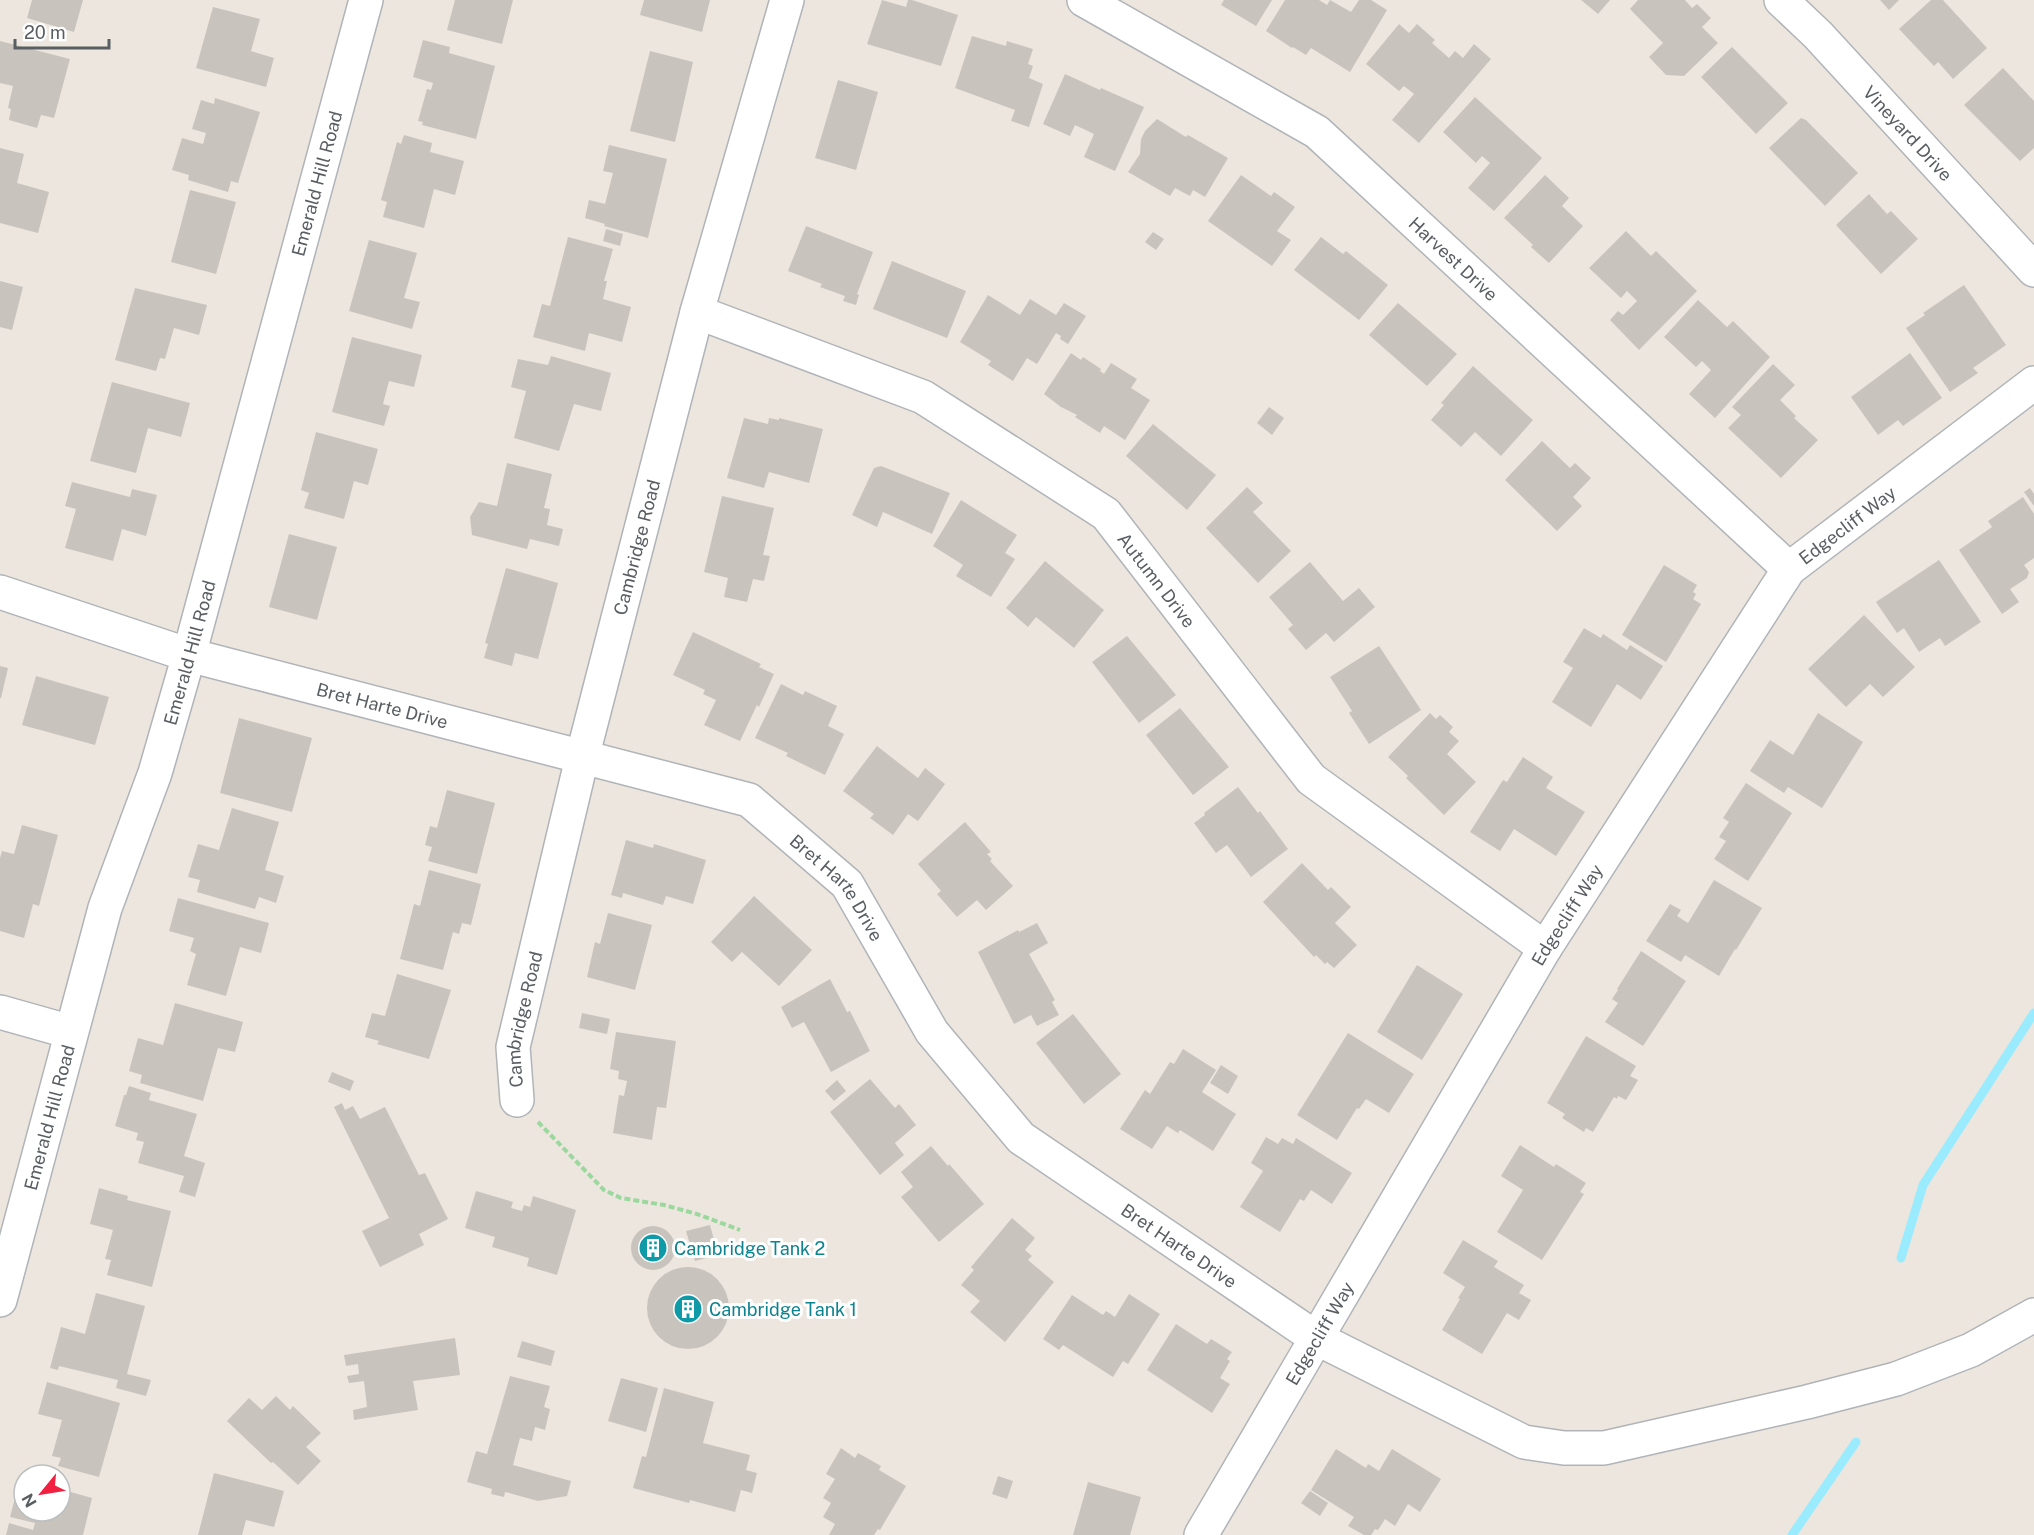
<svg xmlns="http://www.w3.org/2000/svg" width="2034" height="1535" viewBox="0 0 2034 1535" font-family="'Public Sans',sans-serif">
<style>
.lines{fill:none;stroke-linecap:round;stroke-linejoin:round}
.stream{stroke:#9bebff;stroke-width:9}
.building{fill:#c9c3be}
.minor-casing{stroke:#b0b4b8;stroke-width:36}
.path{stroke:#9bd89d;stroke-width:4;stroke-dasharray:6 3;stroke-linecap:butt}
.minor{stroke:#fff;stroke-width:33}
.labels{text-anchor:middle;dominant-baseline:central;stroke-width:6;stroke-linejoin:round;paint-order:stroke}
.street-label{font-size:18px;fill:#585e61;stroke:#fff}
.culture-label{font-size:18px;fill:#0d838f;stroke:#fff;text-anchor:start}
</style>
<rect width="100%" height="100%" fill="#ece6de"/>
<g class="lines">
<path class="stream" d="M1901,1258l22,-73 111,-172
M1792,1535l64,-93"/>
</g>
<path class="building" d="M32,0h51l-9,32 -47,-14z
M455,0h58l-11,44 -55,-14z
M644,0h66l-8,32 -62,-17z
M882,0l24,7 2,-7h4l46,15 -17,51 -74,-22z
M1224,0h48l-16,26 -35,-21z
M1285,0h34l8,5 3,-5 21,12 8,-12h12l16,10 -37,62 -39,-24 -5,7 -13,-8 -1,1 -26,-17z
M1581,0h29l-12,14z
M1638,0h47l7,8 5,-4 14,14 -9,9 16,16 -34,33 -18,-1 -17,-18 14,-14 -33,-34z
M1880,0h19l-10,10z
M1931,0h12l44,48 -34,31 -15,-17 -4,4 -35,-37z
M213,7l47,12 -9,32 23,7 -8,29 -70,-19z
M1399,24l10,9 8,-9 18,16 -3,3 17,15 6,-7 8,7 11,-14 17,15 -72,84 -27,-23 22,-26 -10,-8 -5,5 -33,-27z
M972,36l34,10 1,-5 26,8 -5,15 5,2 -4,12 14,6 -14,43 -18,-6 4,-11 -60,-22z
M423,40l27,7 -1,6 46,13 -19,73 -54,-14 1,-3 -5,-1 9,-32 4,1 2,-7 -20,-6z
M0,41l70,18 -16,59 -13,-3 -4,13 -28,-8 2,-11 -3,-1 5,-22 -13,-3z
M1732,47l56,56 -32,31 -55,-57z
M650,51l43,11 -18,80 -45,-11z
M2003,68l31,33v47l-14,13 -56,-56z
M1065,74l35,16 1,-2 43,19 -29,64 -31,-14 10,-23 -19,-9 -5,11 -27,-12z
M838,80l40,12 -22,78 -41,-12z
M1475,97l67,61 -48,53 -26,-23 22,-25 -8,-7 -6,7 -33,-31z
M215,98l45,14 -22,71 -7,-2 -3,11 -40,-12 1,-5 -17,-5 10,-32 21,6 3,-11 -14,-4 9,-29 13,4z
M1801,118l5,2 52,53 -33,33 -56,-58z
M1157,119l29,18 2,-2 40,23 -23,39 -12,-7 -3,6 -15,-8 -5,8 -42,-24 12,-18 1,-15 4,-8z
M404,135l28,8 -2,9 34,9 -9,34 -21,-6 -10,39 -41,-11 4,-15 -6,-2 16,-58 4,2z
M609,145l58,14 -19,79 -44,-12 1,-2 -20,-6 4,-18 16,4 8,-31 -10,-2z
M0,148l24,6 -7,29 32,9 -11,41 -38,-10z
M1241,175l30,21 3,-4 21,15 -18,24 14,9 -19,26 -64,-45z
M1545,175l24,23 -7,8 21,20 -34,37 -18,-16 2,-2 -29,-27z
M190,190l46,12 -20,72 -45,-12z
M1869,194l18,20 4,-3 27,28 -37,35 -45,-49z
M806,226l67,26 -16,42 2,1 -3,10 -13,-4 2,-5 -25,-9 2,-3 -34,-13z
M606,229l17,5 -3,12 -17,-5z
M1626,231l25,25 5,-5 41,40 -58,59 -29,-30 8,-9 5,4 14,-14 -10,-10 -6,7 -32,-30z
M1153,232l11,7 -8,11 -11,-8z
M568,237l45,12 -9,32h3l-4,18 28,8 -9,35 -33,-9 -4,18 -52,-14 9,-33 8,2z
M1321,237l22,17 3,-3 42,34 -29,35 -65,-50z
M369,240l48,13 -13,45 16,4 -8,27 -63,-18z
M892,261l74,30 -19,47 -74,-29z
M0,281l23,6 -11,43 -12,-3z
M1964,285l42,60 -33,23 5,5 -28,19 -44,-64 19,-13 -2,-2z
M135,288l72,17 -8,30 -25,-7 -9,31 -5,-1 -4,13 -41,-11z
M988,295l32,20 10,-16 26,16 8,-12 22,13 -18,28 -8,-5 1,-3 -5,-3 -19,31 -10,-6 -14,23 -25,-16 3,-4 -31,-19z
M1698,300l29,27 6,-6 37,36 -55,61 -26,-24 22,-24 -9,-9 -6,6 -32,-30z
M1398,303l59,51 -30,32 -58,-51z
M352,337l70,18 -8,32 -25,-6 -6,23 7,2 -6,20 -52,-14z
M1071,353l10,7 2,-3 18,12 -1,2 4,3 7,-11 26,16 -6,9 19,12 -25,40 -21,-14 -4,7 -25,-16 2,-2 -16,-8 -17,-13z
M1910,353l32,45 -39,28 -5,-6 -20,15 -27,-38z
M551,356l60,17 -10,38 -27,-7 -15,47 -45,-13 12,-47 -15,-4 7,-28 30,6z
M1773,364l22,21 -15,15 16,16 -2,2 24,22 -37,38 -53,-50 13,-13 -9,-8z
M1473,366l60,54 -32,36 -26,-24 -14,15 -30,-27 13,-15 -3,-2z
M112,382l78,21 -9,34 -33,-9 -12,45 -46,-12z
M1269,407l15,11 -12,17 -15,-12z
M744,418l24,6 1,-6 10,2v-2l44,11 -14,54 -40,-11 -5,16 -37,-10z
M1153,424l63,51 -29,35 -61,-54z
M316,432l62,17 -10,36 -14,-4 -10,38 -40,-11 5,-15 -8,-3z
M1542,441l28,27 5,-5 16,15 -18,19 9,9 -25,25 -52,-51z
M507,463l45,11 -8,34 6,1 -3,16 16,4 -4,17 -29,-7 -3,10 -55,-14 -2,-18 9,-15 18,4z
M881,466l69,27 -18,41 -49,-22 -6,15 -25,-12 22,-47z
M72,482l58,15 2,-8 25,6 -11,41 -24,-7 -9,32 -48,-13 11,-39 -11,-3z
M1247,487l16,16 -10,9 38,39 -33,32 -52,-55z
M2030,488l4,6v12l-10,-14z
M722,496l52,12 -11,47 7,1 -6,25 -11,-2 -6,23 -23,-5 4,-19 -24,-6z
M2023,497l11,17v44l-10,7 5,7 -2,6 -17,11 9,13 -17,12 -43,-64 33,-23 -4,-6z
M961,500l56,35 -12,18 10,6 -24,38 -35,-21 7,-11 -30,-19z
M289,534l48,13 -20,73 -48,-13z
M1939,560l42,62 -36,24 -5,-8 -21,14 -15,-24 -7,5 -21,-31z
M1045,561l59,49 -30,38 -38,-31 -8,10 -22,-19z
M1310,562l33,39 16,-13 16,19 -41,35 -8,-9 -20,17 -18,-21 5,-4 -24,-28z
M1664,565l33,20 -4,7 3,2 -3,5 8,5 -35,58 -44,-27z
M506,568l52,15 -20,76 -23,-6 -3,13 -28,-8 4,-14 -3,-1z
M1864,615l51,52 -32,30 -13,-13 -24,23 -38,-38z
M1584,628l17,10 2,-4 24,16 3,-5 33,21 -22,34 -24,-16 -26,43 -39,-25 21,-34 -10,-6z
M693,632l68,32 -2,3 15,7 -15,33 -2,-2 -17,36 -36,-16 12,-25 -13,-6 2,-4 -32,-15z
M1127,636l49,59 -37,28 -47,-61z
M1379,646l42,64 -52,34 -20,-31 3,-2 -22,-34z
M0,666l8,2 -7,30h-1z
M36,676l73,21 -14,48 -73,-20z
M781,684l22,11 2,-4 32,15 -9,20 16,8 -19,41 -39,-19 2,-3 -33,-15z
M1180,708l49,59 -36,28 -47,-60z
M1430,713l6,6 4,-4 13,12 -4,5 10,9 -12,13 29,28 -32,33 -38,-37 2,-2 -20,-19z
M1818,713l45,29 -41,66 -34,-21 -4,6 -34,-22 20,-31 23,15z
M239,718l73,20 -20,74 -72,-19z
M877,746l41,32 7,-10 20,16 -27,37 -10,-7 -15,21 -23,-17 4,-4 -31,-23z
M1523,757l30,20 -7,11 39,24 -29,44 -42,-27 -14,22 -30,-19 33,-52 4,2z
M1746,783l46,30 -44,68 -34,-22 12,-18 -7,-4 10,-15 -6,-4z
M1238,787l20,26 2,-2 28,38 -37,28 -24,-32 -11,8 -22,-30 11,-8 -1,-2z
M447,790l48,13 -18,71 -49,-13 4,-14 -7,-2 5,-19 7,2z
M232,808l47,14 -14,48 19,6 -8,27 -17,-6 -4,12 -58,-17 3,-12 -12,-3 10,-33 21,6z
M965,822l26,30 -4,2 5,5 -2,2 23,25 -27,24 -9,-10 -20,17 -20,-23 4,-3 -23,-27z
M22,825l36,10 -19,71 -6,-2 -9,34 -24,-7v-73l2,-7 12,3z
M626,840l27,8 1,-4 52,16 -13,44 -27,-8 -3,9 -40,-12 -1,5 -11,-3z
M1302,863l26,27 3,-3 20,20 -16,16 22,22 -23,23 -7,-6 -2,2 -9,-9 -2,2 -51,-55z
M429,870l52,14 -10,41 -9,-2 -3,11 -6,-2 -10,38 -43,-11 14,-55 6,2z
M1714,880l48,28 -26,42 -1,-1 -16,27 -34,-21 -4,7 -35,-21 24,-37 11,6 -4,6 11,7z
M754,896l58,54 -33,36 -37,-34 -10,10 -21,-20z
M178,898l91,25 -8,30 -21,-6 -14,49 -39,-11 9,-31 -6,-3 4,-13 -25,-7z
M608,913l44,12 -17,65 -48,-13 8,-35 5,2z
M1037,923l11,20 -19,11 26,46 -3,2 7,13 -22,11 -6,-11 -17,9 -36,-72 40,-22 1,2z
M1641,951l45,30 -43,65 -38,-24 13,-19 -6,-4 6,-9 -1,-1z
M1417,965l46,29 -41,66 -45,-28z
M397,974l54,16 -22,69 -52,-15 2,-3 -14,-4 7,-24 13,3z
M830,979l17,33 3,-1 20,40 -39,21 -27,-50 -12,6 -11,-21z
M175,1003l68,19 -8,30 -17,-4 -15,53 -63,-18 2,-8 -13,-4 9,-33 25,7z
M582,1013l28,6 -3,15 -28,-6z
M1073,1014l48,60 -37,30 -48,-61z
M616,1032l60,9 -10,67 -9,-1 -5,33 -39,-7 6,-38 5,1 3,-15 -9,-2 1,-8 -9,-2z
M1348,1033l66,41 -25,39 -23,-14 -7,10 -2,-1 -20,32 -40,-25z
M1586,1036l50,30 -6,10 8,4 -12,20 -8,-4 -1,3 -3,-2 -21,35 -7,-4 -2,4 -22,-14 3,-4 -18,-11z
M1183,1049l33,21 -14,22 34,22 -23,37 -33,-21 -2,3 -11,-7 -15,23 -32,-20 25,-39 5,4 20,-32 4,2z
M1221,1065l17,11 -10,18 -18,-11z
M332,1072l22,9 -4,10 -22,-9z
M870,1079l25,29 4,-4 17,21 -21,18 9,12 -24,20 -50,-63z
M837,1080l9,11 -12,10 -9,-10z
M129,1086l22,7 -2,7 48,14 -13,42 21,7 -10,34 -16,-5 5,-16 -46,-13 6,-21 -8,-2 2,-7 -23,-7 9,-31h2z
M342,1103l3,7 8,-4 7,13 25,-12 34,68 6,-2 23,46 -29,15 5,11 -44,22 -18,-36 27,-13 -55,-111z
M1266,1137l12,7 4,-6 11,6 3,-6 56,35 -20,31 -21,-14 -7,11 -4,-2 -20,33 -40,-25 23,-36 -12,-8z
M1520,1145l34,22 2,-3 30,19 -6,9 4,2 -42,66 -45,-28 26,-42 -22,-14z
M931,1146l17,20 1,-2 35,40 -45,38 -38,-45 12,-10 -12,-15z
M99,1188l29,8 -1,4 44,11 -19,76 -45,-12 4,-15 -6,-1 8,-29 -23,-6z
M476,1191l37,11 -2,6 11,3 2,-6 6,2 3,-11 43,14 -19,65 -30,-9 2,-8 -37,-11 3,-10 -30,-9z
M1012,1218l23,20 -10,12 7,6 -4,4 26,22 -49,60 -35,-30 10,-11 -19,-16 13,-15 -3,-3z
M710,1225l8,30 -23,6 -9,-30z
M631 1248a22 22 0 1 1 44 0a22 22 0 1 1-44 0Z
M1463,1240l35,21 -4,6 30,18 -5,8 12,7 -12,20 -12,-7 -25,41 -40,-24 18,-31 -2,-1 7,-11 -22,-14z
M647 1308a41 41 0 1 1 82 0a41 41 0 1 1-82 0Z
M96,1293l49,13 -18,68 24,6 -5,16 -30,-8 2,-8 -59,-14 -1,4 -8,-2 11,-41 24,7z
M1129,1294l31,20 -32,50 -5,-3 -10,16 -50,-32 -4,5 -16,-11 29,-44 31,20 3,-4 9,6z
M1176,1324l31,20 4,-5 21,13 -5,7 3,2 -10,17 10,6 -18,29 -65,-43z
M455,1338l5,37 -47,6 5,29 -64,10 -1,-10 14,-3 -3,-26 -15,2 -2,-7 12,-2 -1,-10 -12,2 -2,-11z
M522,1341l33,10 -4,15 -34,-9z
M510,1376l40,10 -6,21 6,2 -5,21 -10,-3 -3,14 -12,-3 -7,27 58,16 -4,15 -29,5 -33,-9 -1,5 -13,-3 1,-5 -25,-7 9,-31 11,3z
M621,1378l37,10 -12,44 -38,-11z
M47,1382l73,21 -21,74 -41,-11 3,-8 -9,-2 10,-36 -24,-6z
M664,1388l50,14 -11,41 47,12 -4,15 11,3 -5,20 -11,-3 -6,22 -45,-12 -1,3 -56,-15 9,-32 4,1z
M276,1396l14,14 3,-4 28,27 -15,14 15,14 -23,24 -25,-23 -2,1 -44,-42 22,-23 13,12z
M841,1448l14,10 3,-5 23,13 -2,4 27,16 -26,44 -2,-1 -4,6h-45l6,-11 -12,-7 8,-14 -8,-5 12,-19 -9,-5z
M1336,1449l30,19 2,-4 11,7 13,-22 49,30 -21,33 -12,-8 -13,22 -10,-7 -7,11 -3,-1 -4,6h-7l-16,-9 6,-9 -43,-27z
M214,1473l70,18 -10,36 -28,-7 -4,15h-44z
M998,1476l15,5 -6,18 -15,-5z
M20,1479l4,1v31h36v-22l32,9 -9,37h-77l3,-12 24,7 2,-7 -25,-6z
M1088,1482l53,15 -11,38h-57z
M1310,1491l18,12 -8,13 -19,-13z"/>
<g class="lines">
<g class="minor-casing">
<g id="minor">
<path id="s1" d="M1084,0l233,132 472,437"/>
<path id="s2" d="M1781,0l37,35 216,235"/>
<path id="s3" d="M697,312l226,85 183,117 205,265 234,169"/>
<path id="s4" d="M0,592l189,63 560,145 98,84 85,148 89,106 295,200 208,104 40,6h40l203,-46 89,-23 75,-29 63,-35"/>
<path d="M0,1012l71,20"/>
<path id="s5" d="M517,1100l-4,-53 69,-289 115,-446 90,-312"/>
<path id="s6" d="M0,1300l105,-392 50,-135 34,-118 177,-655"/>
<path id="s7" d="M1201,1535l344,-587 244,-379 245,-186"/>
</g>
</g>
<path class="path" d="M538,1122l66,68 17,8 43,7 33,9 43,16"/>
<use href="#minor" class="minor"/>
</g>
<defs>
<g id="building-disc" transform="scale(1.5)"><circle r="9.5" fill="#0f9aa8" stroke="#fff"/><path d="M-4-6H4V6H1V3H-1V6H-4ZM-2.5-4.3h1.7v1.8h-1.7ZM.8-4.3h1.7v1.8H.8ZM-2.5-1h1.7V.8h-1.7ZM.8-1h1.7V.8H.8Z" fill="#fff"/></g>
</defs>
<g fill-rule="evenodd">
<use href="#building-disc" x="653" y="1248"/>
<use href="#building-disc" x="688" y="1309"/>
</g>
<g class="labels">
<g class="street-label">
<text stroke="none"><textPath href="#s2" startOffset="184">Vineyard Drive</textPath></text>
<text stroke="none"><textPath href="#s6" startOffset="1161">Emerald Hill Road</textPath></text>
<text stroke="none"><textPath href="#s1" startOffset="454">Harvest Drive</textPath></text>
<text stroke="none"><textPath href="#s7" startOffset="1204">Edgecliff Way</textPath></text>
<text stroke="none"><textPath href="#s5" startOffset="568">Cambridge Road</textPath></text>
<text stroke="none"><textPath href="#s3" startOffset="542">Autumn Drive</textPath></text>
<text stroke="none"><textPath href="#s6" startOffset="675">Emerald Hill Road</textPath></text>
<text stroke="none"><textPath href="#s4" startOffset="399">Bret Harte Drive</textPath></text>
<text stroke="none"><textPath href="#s4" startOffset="903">Bret Harte Drive</textPath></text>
<text stroke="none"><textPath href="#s7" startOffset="720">Edgecliff Way</textPath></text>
<text stroke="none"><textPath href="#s5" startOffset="82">Cambridge Road</textPath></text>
<text stroke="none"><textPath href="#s6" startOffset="189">Emerald Hill Road</textPath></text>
<text stroke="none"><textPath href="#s4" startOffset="1407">Bret Harte Drive</textPath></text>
<text stroke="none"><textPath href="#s7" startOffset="234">Edgecliff Way</textPath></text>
</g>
<g class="culture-label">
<text x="674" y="1248">Cambridge Tank 2</text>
<text x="709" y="1309">Cambridge Tank 1</text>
</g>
</g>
<g transform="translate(42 1493) rotate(240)"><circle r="28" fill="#ffffff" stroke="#bcbfc0" stroke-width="1.5"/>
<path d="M0-4.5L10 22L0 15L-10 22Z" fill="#f11f40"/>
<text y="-9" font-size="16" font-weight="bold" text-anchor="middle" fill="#585e61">N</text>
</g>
<path d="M15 39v9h94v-9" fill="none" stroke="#585e61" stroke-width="3"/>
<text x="24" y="39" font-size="18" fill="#585e61" stroke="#ffffff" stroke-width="4.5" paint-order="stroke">20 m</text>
</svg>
